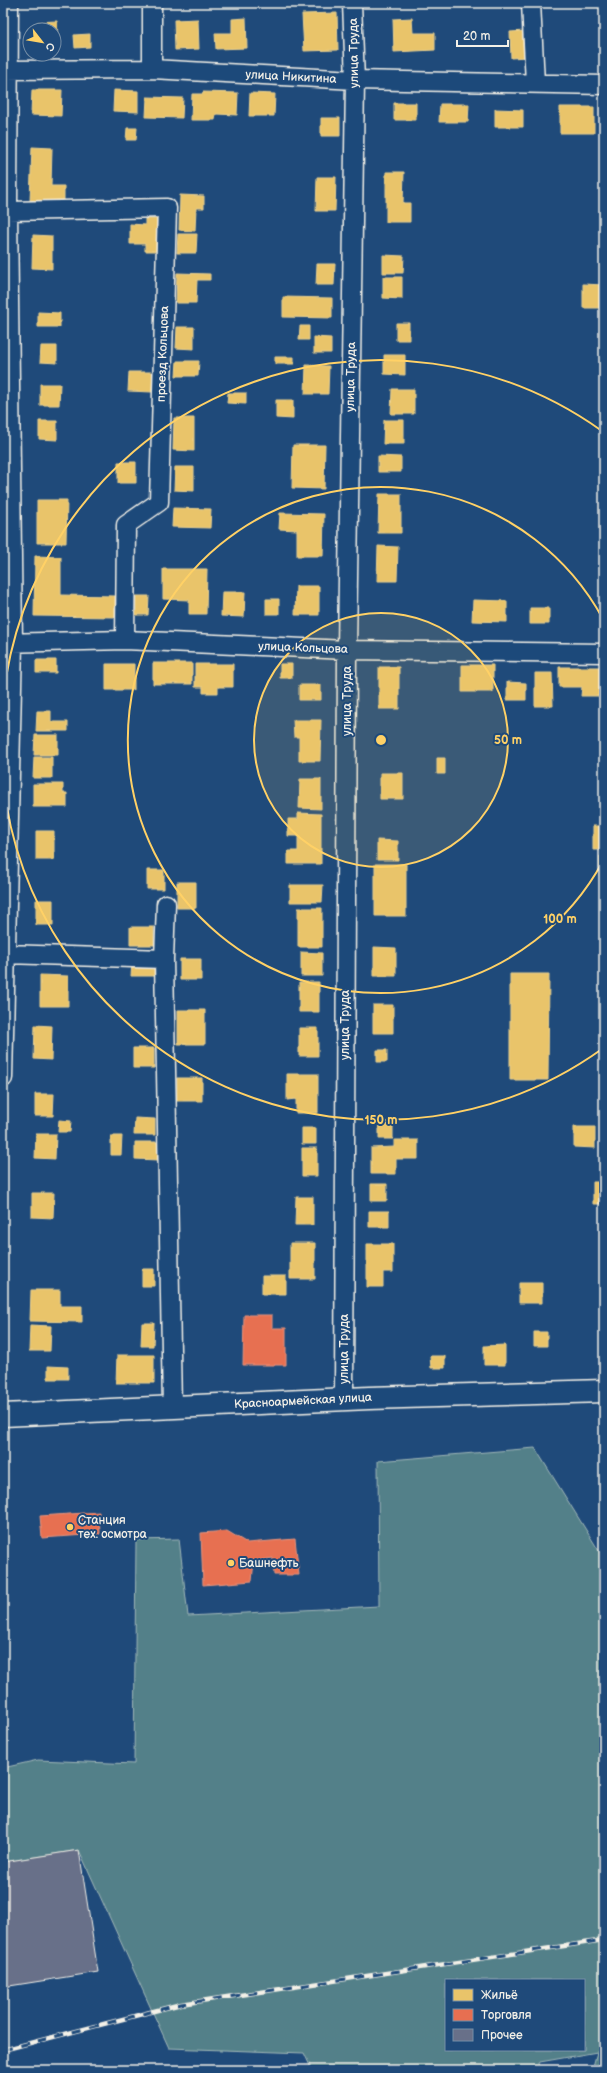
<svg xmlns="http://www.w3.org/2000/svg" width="607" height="2073" viewBox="0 0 607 2073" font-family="'Balsamiq Sans',sans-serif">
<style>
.green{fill:#528089;stroke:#a3b8b8;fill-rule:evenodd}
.homes{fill:#e9c46a;stroke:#ecd290}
.shops{fill:#e76f51;stroke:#eb967e}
.building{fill:#687089;stroke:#f4f1e8}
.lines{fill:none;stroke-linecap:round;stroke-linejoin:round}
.minor-casing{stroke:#f4f1e8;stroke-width:21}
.major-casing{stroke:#f4f1e8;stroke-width:25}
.minor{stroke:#1f4a7a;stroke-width:18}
.major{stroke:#1f4a7a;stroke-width:22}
.rail-casing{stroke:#f4f1e8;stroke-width:4.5}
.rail{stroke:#1f4a7a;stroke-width:3;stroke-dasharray:9;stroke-linecap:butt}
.ring{fill:none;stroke:#ffd166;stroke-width:2}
.poi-dot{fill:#ffd166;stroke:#1f4a7a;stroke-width:1.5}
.labels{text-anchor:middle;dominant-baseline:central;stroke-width:4;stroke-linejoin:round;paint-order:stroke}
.street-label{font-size:12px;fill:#f4f1e8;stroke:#1f4a7a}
.poi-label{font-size:12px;fill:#f4f1e8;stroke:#1f4a7a;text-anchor:start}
.centre{fill:#ffd166;stroke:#1f4a7a;stroke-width:2}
.ring-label{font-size:12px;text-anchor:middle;font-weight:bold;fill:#ffd166;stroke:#1f4a7a;stroke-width:4;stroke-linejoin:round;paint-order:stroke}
</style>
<rect width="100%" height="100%" fill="#1f4a7a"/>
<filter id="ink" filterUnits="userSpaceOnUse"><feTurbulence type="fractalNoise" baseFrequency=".025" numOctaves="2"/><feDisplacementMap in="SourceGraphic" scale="8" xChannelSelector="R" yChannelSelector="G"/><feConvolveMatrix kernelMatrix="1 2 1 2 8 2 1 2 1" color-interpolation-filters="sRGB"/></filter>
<g filter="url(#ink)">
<path class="green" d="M535,1448l69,111v511h-12l5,-18 -57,10 -5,8h-223l-8,-17 -135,-5 -90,-198 -76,12v-94l35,-8 96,4 2,-224 43,-1 9,77 191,-10 -1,-145zM446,1980h138v70h-138z"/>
<path class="homes" d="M337,13l1,37 -34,1 -2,-37z
M246,18l1,30 -31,1 -1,-16h17v-14z
M412,18l1,15h22v17l-41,2 -1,-33z
M198,19l1,30 -24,1 -1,-30z
M57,21l1,24h-4v-15h-16l-1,-8z
M525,31l2,26 -16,1 -1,-26z
M90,34v13l-15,1 -1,-13z
M32,90h30l-1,26 -30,-1z
M114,90l24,1v21l-25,-1z
M203,92l35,1 -1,22 -21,-1 -1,6h-24l1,-26h11z
M250,93l25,1 -1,22h-25z
M147,97l36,1 -1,20 -36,-1z
M394,103h22v17h-22z
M440,104h29l-1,18h-29z
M560,107h34v26h-34z
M495,109l28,1v17h-28z
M321,118h19v18h-19z
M127,128h10l-1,12h-10z
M32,147l20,1 -1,38h13v15h-34z
M386,172h18l-1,31h7v19h-24z
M317,177h19l-1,34h-19z
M180,195l24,1v12h-8l-1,23 -16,-1z
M145,219h14l-1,32h-13v-7h-15v-20l15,1z
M178,234h19l-1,19h-19z
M33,235l19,1v33l-20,-1z
M383,255l21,1 -1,17h-20z
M317,264h18l-1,21h-18z
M177,273l33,1v6h-13l-1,23h-20z
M383,277h19v22l-19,-1z
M583,284l21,1v23h-21z
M283,297l49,1v20l-49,-1z
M38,312l22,1v14h-22z
M396,323h13v17h-13z
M300,326h9v14h-10z
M177,327h17v22l-18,-1z
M314,337l17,1v15h-17z
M41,346h16v17l-17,-1z
M384,355h21v20l-21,-1z
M275,357h19v7h-19z
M177,361h22l-1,15h-22z
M306,365l23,1 -1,28h-23z
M129,372h24l-1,20 -24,-1z
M40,384h20l-1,21h-19z
M392,389h22v25h-23z
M228,393h18v11l-19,-1z
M276,400h17v19l-17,-1z
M174,418h20v33l-21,-1z
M384,420h20v24h-21z
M39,421h18v19l-18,-1z
M293,445h32l-1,44 -32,-1z
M378,456l23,1v15h-23z
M118,462h18v21h-18z
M175,467h19v24l-20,-1z
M379,494h22v39h-23z
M37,500h30l-1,43h-29z
M173,508l38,1 -1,19 -38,-1z
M280,513l44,1 -1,42h-26v-26l-18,-1z
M378,546l20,1 -1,34h-20z
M35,556l26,1v38l54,1v21l-81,-1z
M163,569h44l-1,45h-17v-14l-26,-1z
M296,586h23v29h-24z
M222,592h23l-1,25 -23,-1z
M136,596h13l-1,19h-12z
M266,599h13v15h-13z
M473,600l34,1v21l-35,-1z
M530,608h19v16h-19z
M36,660h20v13h-20z
M153,663h39v21h-39z
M106,664h28v26h-28z
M195,664h38v23h-15v6h-15v-6h-8z
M280,664h12v14h-12z
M462,665h31v27h-31z
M379,667h20v42h-20z
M559,667h42v29h-20l1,-9h-23z
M535,673h17l1,33h-18z
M507,682l19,1v17h-19z
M299,685h22v15h-22z
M37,711h14v11h17v9h-32z
M293,720h28l-1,41h-21v-24h-5z
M35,735h23v20h-24z
M34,757h18v21h-19z
M437,758h8v16h-8z
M380,773h23v26h-23z
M300,779h21v30l-22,-1z
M33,784h30v9h4v14h-34z
M298,813l23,1v50h-33v-13h10v-15h-10v-17h10z
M593,826h11v24h-11z
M36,831h18v29h-18z
M377,840l21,1v19h-21z
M600,856h4v20h-4z
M375,864h31v52h-31z
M147,870h17v19h-17z
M177,882h19v26h-19z
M290,885h33l-1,17h-32z
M36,900h17v25h-17z
M298,908h24v39h-24z
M130,927h24v18h-24z
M374,947l22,1v28h-22z
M301,952l21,1v23h-21z
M180,959h21v21h-21z
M132,963h23v13h-24z
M510,974h39l-1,106h-38z
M40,975l28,1v30h-28z
M299,982h20v30h-20z
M373,1005h20v28h-20z
M178,1010h27v34h-27z
M35,1025l17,1 -1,34 -17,-1z
M299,1028h19v28h-19z
M133,1048h21v20h-21z
M377,1050h10v12h-10z
M287,1074h31v39h-22v-14l-9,1z
M177,1078h25v23h-25z
M35,1094h19l-1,22h-18z
M135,1118l20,1v16h-21z
M59,1120l12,1 -1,11h-12z
M379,1124h14v15h-14z
M574,1127h21v21l-21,-1z
M302,1128h14v16h-14z
M36,1134h20l-1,25 -20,-1z
M111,1136h11l-1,19h-10z
M394,1140h24v19h-22v15h-25v-26l23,-1z
M135,1142h23v18l-23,-1z
M302,1148h15v28h-15z
M593,1182h11v22h-11z
M371,1184h16v17h-16z
M32,1193h22l-1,25 -21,-1z
M296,1197h17v28h-18z
M369,1211h20v16h-20z
M290,1243h25v36h-25z
M367,1244h26v28h-10v15h-16z
M142,1269h12v17h-12z
M262,1276h24v18h-24z
M519,1283h23v20h-23z
M31,1290h29v16h22v16l-52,-1z
M142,1323h12l-1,23h-12z
M30,1325l21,1 -1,25h-21z
M534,1332h13v14h-13z
M505,1345v20h-21v-19z
M117,1355h37v28h-38z
M430,1356h15v12h-14z
M48,1366l20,1v12h-20z"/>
<path class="shops" d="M244,1315h28v13h14v37h-43z
M99,1512l1,22 -58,4 -2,-22z
M227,1531l20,12 48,-4 4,36h-25l-1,-17 -19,3 -2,20 -49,4 -2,-52z"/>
<path class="building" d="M79,1850l19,122 -95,15v-125z"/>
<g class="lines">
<g class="minor-casing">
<path id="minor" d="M152,3v66
M531,3l4,80
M3,70l149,-1 203,11 249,5
M8,211l159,-3 -8,294 -33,23 -1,115
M3,643l122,-3 222,10 257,3
M166,904l-2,55 8,448
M6,954l158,5
M3,1078l10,-435 -5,-432 1,-208
M344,1399l3,-749 8,-570 -3,-77"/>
</g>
<g class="major-casing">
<path id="major" d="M3,1415l366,-17 235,-7"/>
</g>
<use href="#minor" class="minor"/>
<use href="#major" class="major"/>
<g class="rail-casing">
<path id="rail" d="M3,2050l178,-46 423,-64"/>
</g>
<use href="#rail" class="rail"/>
</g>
</g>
<circle cx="381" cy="740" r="127" fill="#ffd166" fill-opacity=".12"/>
<g class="ring">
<circle cx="381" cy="740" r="127"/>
<path d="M603 861A253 253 0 1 1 603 619"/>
<path d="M602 1049A380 380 0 0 1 3 780M3 700A380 380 0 0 1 602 431"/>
</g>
<g class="poi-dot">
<circle cx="70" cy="1527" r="4"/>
<circle cx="231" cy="1563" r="4"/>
</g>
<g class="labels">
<g class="street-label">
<text transform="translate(354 53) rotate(-91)">улица Труда</text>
<text transform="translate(291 77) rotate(3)">улица Никитина</text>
<text transform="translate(163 354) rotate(-88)">проезд Кольцова</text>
<text transform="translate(351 377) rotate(-89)">улица Труда</text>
<text transform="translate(303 648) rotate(2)">улица Кольцова</text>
<text transform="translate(347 701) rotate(-90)">улица Труда</text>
<text transform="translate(345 1025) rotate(-90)">улица Труда</text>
<text transform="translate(344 1349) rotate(-90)">улица Труда</text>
<text transform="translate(303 1401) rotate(-3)">Красноармейская улица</text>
</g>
<g class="poi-label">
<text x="78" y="1520">Станция<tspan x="78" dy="14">тех. осмотра</tspan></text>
<text x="239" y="1563">Башнефть</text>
</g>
</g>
<circle cx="381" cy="740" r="6" class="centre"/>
<g class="ring-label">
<text x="508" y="744">50 m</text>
<text x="560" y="923">100 m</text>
<text x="381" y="1124">150 m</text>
</g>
<rect width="607" height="2073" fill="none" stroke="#1f4a7a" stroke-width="16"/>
<rect x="8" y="8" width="591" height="2057" fill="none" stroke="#f4f1e8" stroke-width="1.5" filter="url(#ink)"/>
<rect x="445" y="1979" width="140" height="72" fill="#1f4a7a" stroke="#748da6"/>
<rect x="453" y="1989" width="20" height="12" fill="#e9c46a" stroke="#748da6"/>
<text x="481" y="1999" font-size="12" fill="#f4f1e8">Жильё</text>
<rect x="453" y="2009" width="20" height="12" fill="#e76f51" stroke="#748da6"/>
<text x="481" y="2019" font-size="12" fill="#f4f1e8">Торговля</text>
<rect x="453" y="2029" width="20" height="12" fill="#687089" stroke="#748da6"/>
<text x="481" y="2039" font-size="12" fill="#f4f1e8">Прочее</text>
<g transform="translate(42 42) rotate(121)"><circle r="19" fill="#1f4a7a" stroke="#748da6"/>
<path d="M0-3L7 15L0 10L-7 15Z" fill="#ffd166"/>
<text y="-6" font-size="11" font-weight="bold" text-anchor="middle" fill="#f4f1e8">С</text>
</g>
<path d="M457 40v6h51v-6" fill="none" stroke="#f4f1e8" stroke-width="2"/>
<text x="463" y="40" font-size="12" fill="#f4f1e8" stroke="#1f4a7a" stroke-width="3" paint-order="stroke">20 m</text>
</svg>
